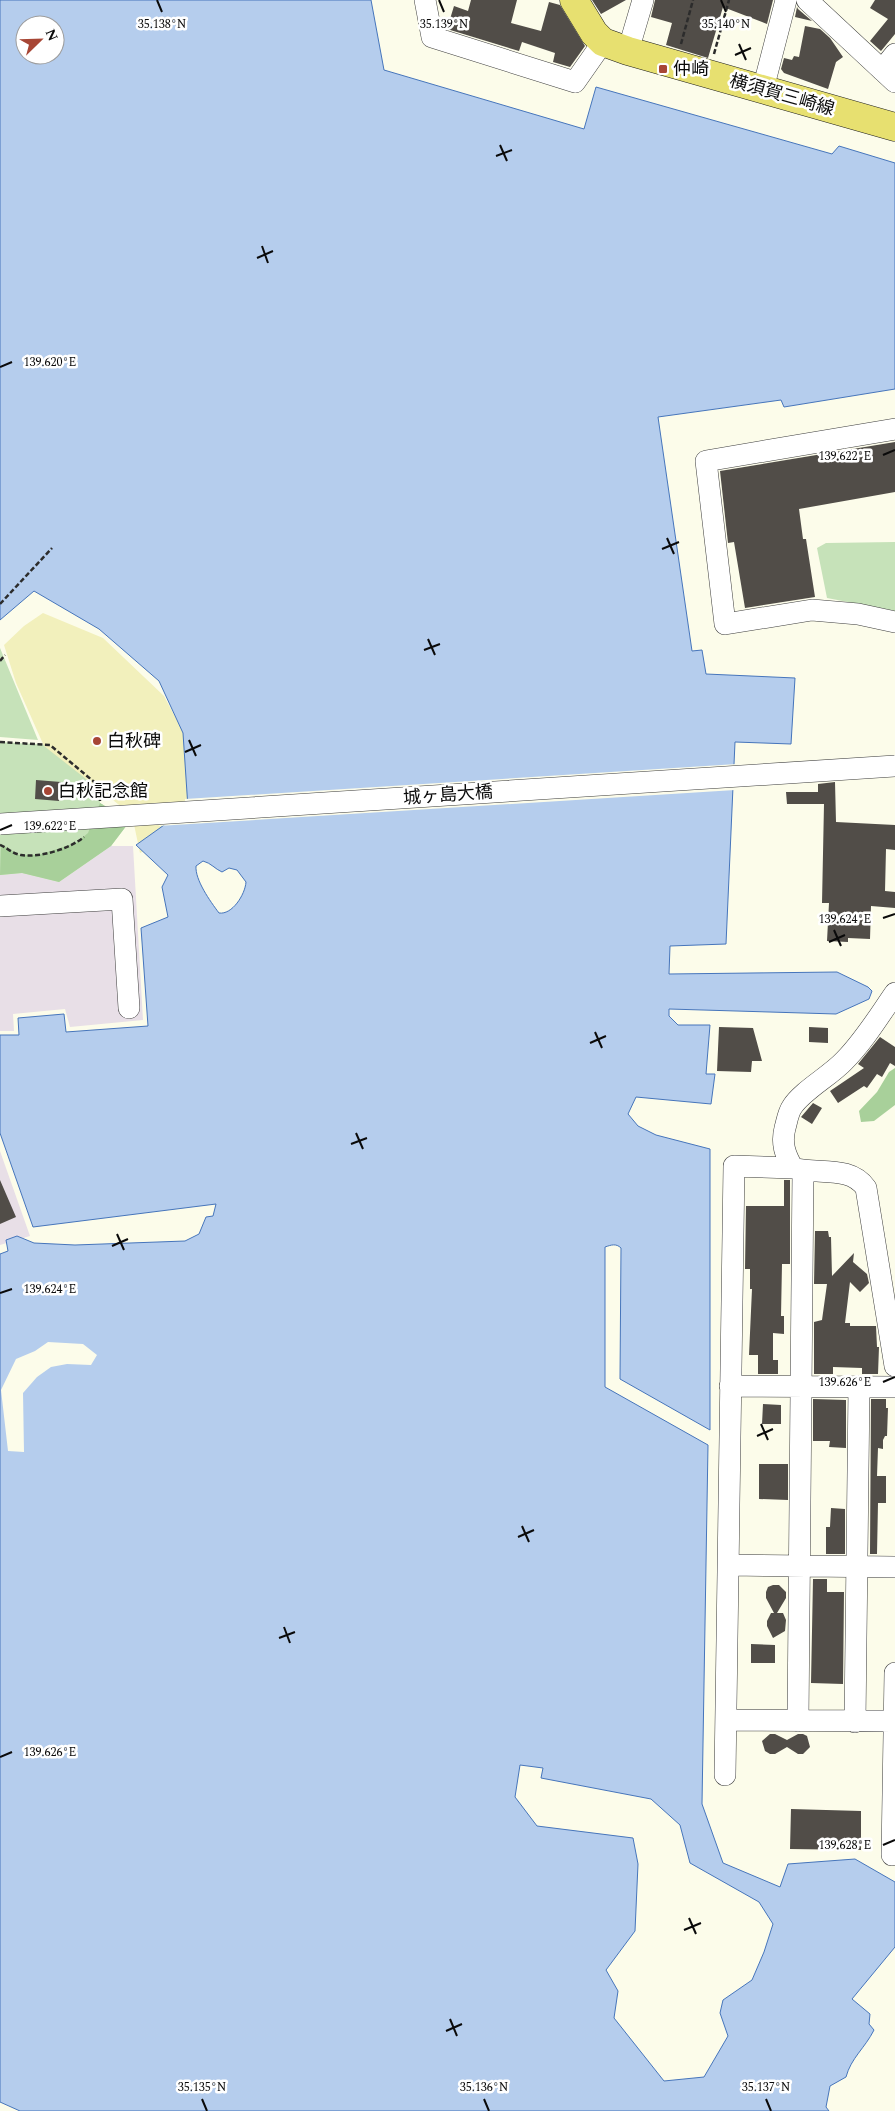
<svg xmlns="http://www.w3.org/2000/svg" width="895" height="2111" viewBox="0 0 895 2111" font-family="Spectral,'Noto Sans JP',serif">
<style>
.industrial{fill:#e8dfe7}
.green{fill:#c6e2b9}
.forest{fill:#a8d09a}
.sand{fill:#f2f0bc}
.water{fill:#b5cded;stroke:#4675bb;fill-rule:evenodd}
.pier{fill:#fcfcea}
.building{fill:#514d48}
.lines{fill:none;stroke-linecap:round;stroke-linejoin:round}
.minor-casing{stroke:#3d3d3d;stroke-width:22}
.major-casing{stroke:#1b1b1b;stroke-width:29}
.path{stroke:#2c2c2c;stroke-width:2.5;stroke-dasharray:5 2.5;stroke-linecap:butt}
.minor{stroke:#fff;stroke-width:21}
.major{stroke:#e7e070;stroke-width:28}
.minor-bridge-casing{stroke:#3d3d3d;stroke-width:22;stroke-linecap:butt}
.minor-bridge{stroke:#fff;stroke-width:21}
.ticks{fill:none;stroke:#0a0a0a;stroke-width:2}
.poi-dot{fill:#a74635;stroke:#fff;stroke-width:2}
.labels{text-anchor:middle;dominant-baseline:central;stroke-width:5;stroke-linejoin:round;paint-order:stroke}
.poi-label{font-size:18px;fill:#0a0a0a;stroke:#fff;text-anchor:start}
.street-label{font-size:18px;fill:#0a0a0a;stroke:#fff}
.ticks-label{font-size:12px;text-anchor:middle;fill:#0a0a0a;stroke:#fff;stroke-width:5;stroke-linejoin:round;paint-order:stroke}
</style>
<rect width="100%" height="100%" fill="#fcfcea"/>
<path class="industrial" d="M111,846h22l10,174 -73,7 -5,-18 -52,5 1,17h-14v-156l22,-2 37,9z
M0,1151l30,85 -30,9z"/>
<path class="green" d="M895,542v69l-68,-13 -10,-50 9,-5z
M0,648l38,92 -38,-3z
M0,742l50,3 49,41 1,17 30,18 -19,25 -52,36 -37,-9 -22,2z"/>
<path class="forest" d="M100,803l30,18 -19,25 -52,36 -37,-9 -22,2 1,-31 18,11h19l38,-12 12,-10z
M895,1068v37l-21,16 -13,1 -2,-11 18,-19 12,-20z"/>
<path class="sand" d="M43,613l60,25 61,58 24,45 11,56 -19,35 -40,21 -8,-38 -88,-69 -28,-63 -12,-38 20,-19z"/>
<path class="water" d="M0,0h371l13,70 200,59 12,-42 236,67 7,-8 56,17v226l-111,18 -3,-7 -123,17 34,234 10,-1 4,24 89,4 -4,66 -56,-2 -9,202 -56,2 -1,28 168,-2 31,15 4,4 -3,8 -33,15 -167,-5v7l9,9h32l-4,49h9l-4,30 -75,-7 -8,17 10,12 18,9 54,14v281l-90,-51 1,-131c-5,-5 -10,-3 -16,-1v140l103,58 -6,359 21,59 57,24 8,-23 67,-5 40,23v65l-43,52 18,15 -1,10 5,6c-9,18 -23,28 -28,47l-16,9 -4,21 3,4h-809l-20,-9v-848l8,-3 -2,-11 11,-4 17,7 41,2 110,-4 14,-7 7,-17 7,-1 3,-12 -183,23 -33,-94v-98h19l-1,-17 46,-4 2,18 82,-6 -7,-98 27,-11 -6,-30 6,-12 -32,-30 52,-37 -5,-75 -24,-52 -60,-52 -65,-38 -34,29zM25,25h30v30h-30zM203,861c8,2 12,8 19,11l7,-4 8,2 9,12c-1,13 -14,33 -27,31 -9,-12 -24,-33 -23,-47zM520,1765l23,3 -2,10 110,21 29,26 10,38 69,39 14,22 -9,28 -12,28 -29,20 -3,13 8,23 -24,41 -40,4 -50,-63 4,-27 -12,-21 29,-39 3,-67 -5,-26 -96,-12 -22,-29z"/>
<path class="pier" d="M737,764l-2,26 -577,36 27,-19v-8z
M48,1342l35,2 14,11 -6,10 -24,-1 -16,3 -14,10 -14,16 1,59 -16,-1 -7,-61 15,-31 19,-8z"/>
<path class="building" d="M471,0h46l-6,23 30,8 8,-29 11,3 25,41 -15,21 -17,-5 2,-9 -33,-11 -3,9 -72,-22 7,-23 14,5z
M592,0h34l-25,14z
M655,0h118l-6,24 -44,-17 -15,51 -42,-13 6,-22 -21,-6z
M875,0h20v34l-14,17 -11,-10 18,-22 -18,-11z
M797,7l1,2 14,12 -17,-4z
M805,26l15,3 10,9 13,19 -7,5 -8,27 -44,-16 -3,-4 3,-11 8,2 2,-4 5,1z
M895,442v50l-96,17 4,30h3l9,58 -70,11 -11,-66 -6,1 -8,-72z
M36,780l25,2 -2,19 -24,-2z
M835,782l1,40 59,3v25l-9,-1 -1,42 10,1v16l-24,-2 -1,33 -22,-1v4l-21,-1 2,-38h-7l2,-99h-37l-1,-12h32v-8z
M719,1027l34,1 9,33h-10l-1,11 -34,-1z
M809,1027l19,1v15l-19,-1z
M880,1037l15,10v19l-5,-3 -8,14 -5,-3 -10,14 -3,-2 -26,17 -8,-12 34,-23 -6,-4z
M813,1103l9,5 -10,16 -11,-7z
M0,1180l16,37 -16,7z
M784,1180h6v84h-8l-1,52h3v18l-11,-1v27h5v14h-20v-19h-9l3,-66h-2v-20h-5l1,-63h38z
M815,1231h13l1,6h2l1,39 22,-23 -1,9 14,12 2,9 -9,9 -10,-10 -5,41h5v3h26l1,21h2l-1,27h-16v-6l-29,-1v7h-19v-52l8,-2 5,-36h-13z
M813,1399l33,1v48l-17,-1 1,-6h-17z
M871,1399h15v9h2l-1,28h-2l-2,4v9l-5,-1 -1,28h9v27h-8l-1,51h-7z
M763,1404l18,1v19h-19z
M759,1464h29v36l-29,-1z
M831,1508l14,1v45h-19v-27h4z
M813,1579h14v13h17l-1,92 -32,-1z
M773,1585h6l7,7v6l-9,15h6l3,7 -1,11 -12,7 -6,-12v-5l4,-8h3l-8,-15v-6l2,-5z
M751,1644l24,1v18h-24z
M770,1734h5l12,6 11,-6h5l4,2 3,11 -7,7h-5l-11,-7 -12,7h-5l-5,-3 -3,-10z
M791,1809l70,2v39l-71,-1z"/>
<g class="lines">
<g class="minor-casing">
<path id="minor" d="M425,0l7,37 143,45 28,-40
M807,0l88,82
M628,51l15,-51
M882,70l13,-16
M763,89l23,-89
M895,429l-189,32 19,163 87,-14 46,4 37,8
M0,906l122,-7 7,109
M895,993c-16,23 -31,48 -51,68 -14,15 -42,30 -52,46 -4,6 -5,14 -7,21 -4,15 0,27 8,40 25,7 57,-3 73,20l29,178
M730,1386l165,1
M729,1565l166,2
M726,1720l168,1
M798,1721l5,-550
M855,1722l4,-334
M725,1775l9,-609 59,2
M892,1855l3,-182"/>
</g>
<g class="major-casing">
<path id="major" d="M574,0l20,33 9,9 25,9 267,76"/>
</g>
<path class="path" d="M681,44l12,-44
M714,54l15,-54
M0,604l52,-56
M0,661l5,-6
M0,742l50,3 49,41 1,15
M0,845c6,2 13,9 21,10 19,3 48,-6 63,-18"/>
<use href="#minor" class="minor"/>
<use href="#major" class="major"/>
<g class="minor-bridge-casing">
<path id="minor-bridge" d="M0,824l895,-58"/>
</g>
<use href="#minor-bridge" class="minor-bridge"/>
</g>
<path class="ticks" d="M157,0l5,12M439,0l5,12M721,0l5,12M739,44l7,16M735,55l16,-7M500,145l7,16M496,156l16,-6M262,246l6,17M257,258l16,-7M0,367l12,-5M883,455l12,-5M667,538l7,16M662,549l17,-7M428,639l7,16M424,650l16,-6M189,740l7,16M185,752l16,-7M0,830l12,-5M883,918l12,-4M834,930l7,16M829,942l16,-7M595,1032l7,16M590,1043l16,-7M356,1133l7,16M351,1144l16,-6M117,1234l7,16M112,1246l16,-7M0,1293l12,-4M883,1382l12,-5M761,1424l7,16M757,1436l16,-7M522,1526l7,16M518,1537l16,-7M284,1627l6,16M279,1638l16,-6M0,1757l12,-5M883,1845l12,-5M689,1918l7,16M684,1930l17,-7M450,2019l7,17M446,2031l16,-7M202,2099l5,12M484,2099l5,12M766,2099l5,12"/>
<g class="poi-dot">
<rect x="658" y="64" width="10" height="10" rx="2.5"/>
<circle cx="97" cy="741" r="5"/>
<circle cx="48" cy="791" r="5"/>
</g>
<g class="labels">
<g class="poi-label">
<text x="673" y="69">仲崎</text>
<text x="107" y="741">白秋碑</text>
<text x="58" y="791">白秋記念館</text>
</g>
<g class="street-label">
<text transform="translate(782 95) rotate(16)">横須賀三崎線</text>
<text transform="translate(448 795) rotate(-4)">城ヶ島大橋</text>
</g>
</g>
<g class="ticks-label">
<text x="162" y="28">35.138°N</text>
<text x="444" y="28">35.139°N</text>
<text x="726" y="28">35.140°N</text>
<text x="50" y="366">139.620°E</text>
<text x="845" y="460">139.622°E</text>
<text x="50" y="830">139.622°E</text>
<text x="845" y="923">139.624°E</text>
<text x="50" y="1293">139.624°E</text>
<text x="845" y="1386">139.626°E</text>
<text x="50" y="1756">139.626°E</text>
<text x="845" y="1849">139.628°E</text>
<text x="202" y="2091">35.135°N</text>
<text x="484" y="2091">35.136°N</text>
<text x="766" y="2091">35.137°N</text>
</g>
<g transform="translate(40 40) rotate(67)"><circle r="24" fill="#ffffff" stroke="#9d9d9d"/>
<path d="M0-4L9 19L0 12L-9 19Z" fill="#a74635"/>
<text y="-8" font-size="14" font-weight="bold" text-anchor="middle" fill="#0a0a0a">N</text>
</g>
</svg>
